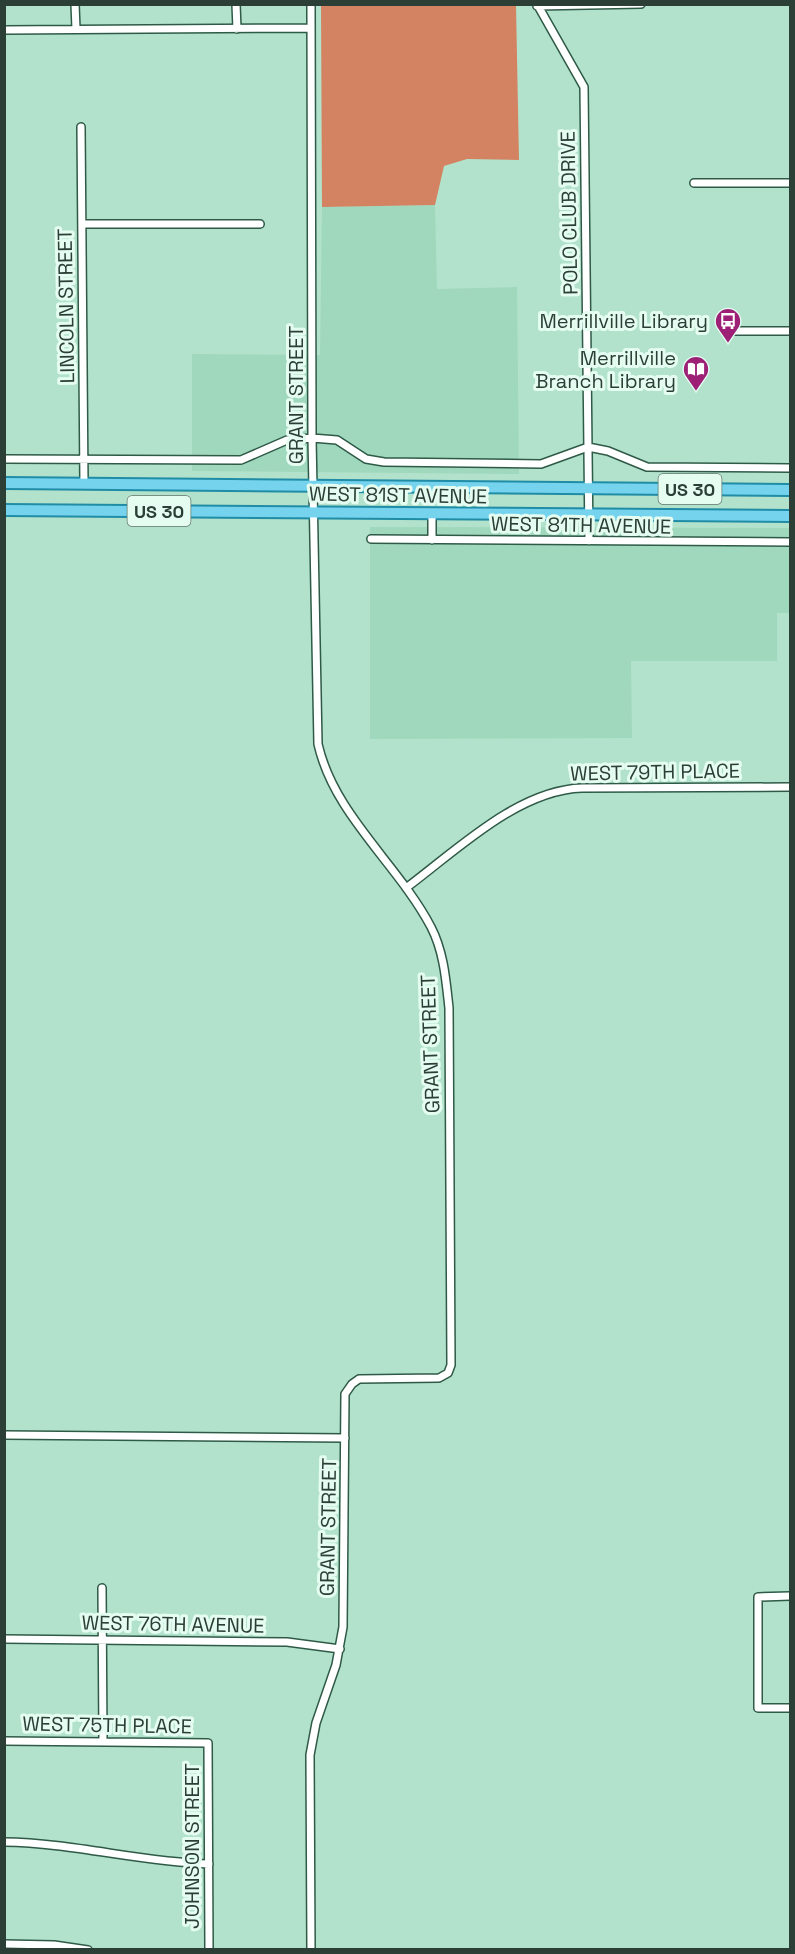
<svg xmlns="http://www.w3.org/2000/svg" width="795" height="1954" viewBox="0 0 795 1954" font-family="'Space Grotesk',sans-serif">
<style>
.built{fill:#a0d8bd}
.forest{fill:#d38361}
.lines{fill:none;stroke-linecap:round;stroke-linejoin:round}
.minor-casing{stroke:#2e5a47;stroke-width:10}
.primary-casing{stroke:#208ca6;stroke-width:14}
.minor{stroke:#fff;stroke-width:7}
.primary{stroke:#75d3ee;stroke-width:10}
.labels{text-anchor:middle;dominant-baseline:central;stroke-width:6;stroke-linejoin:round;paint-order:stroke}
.shield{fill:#e5fdf1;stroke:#64786e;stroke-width:1.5}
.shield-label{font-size:18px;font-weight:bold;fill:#2c3f36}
.street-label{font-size:20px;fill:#2c3f36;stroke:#e5fdf1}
.poi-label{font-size:20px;fill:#2c3f36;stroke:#e5fdf1;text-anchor:end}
</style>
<rect width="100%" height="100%" fill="#b2e2cb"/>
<path class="built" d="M435,205l2,84 80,-2 2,187 -327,-3v-117l128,1 2,-148z
M370,527l420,1v85h-13v48h-146l1,77 -262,1z"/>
<path class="forest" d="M321,5h195l3,155 -52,-1 -23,7 -9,39 -113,2z"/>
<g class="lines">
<g class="minor-casing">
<path id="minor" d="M75,4l1,25
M236,4l1,25
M311,4l1,434 6,306c16,71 80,120 113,183 13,25 15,54 18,81l2,357 -3,8 -9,5 -80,1 -7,5 -7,10 -2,233 -7,38 -20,58 -6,32 1,195
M537,4l47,83 5,454
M537,6l104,-2
M4,30l307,-2
M81,127l3,357
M694,183h96
M82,224h178
M734,331h56
M4,459l237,1 46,-20 25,-2 25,2 29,19 18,3 157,2 47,-17 20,4 39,16 143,1
M432,514v26
M371,539l419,3
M406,888c51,-38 112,-98 176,-100l208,-1
M4,1435l341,3
M102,1588l1,154
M790,1596l-32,1v111h32
M4,1639l283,3 53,7
M4,1741l204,2 1,207
M4,1842c70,1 136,20 205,22
M4,1944l50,1 34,5"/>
</g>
<g class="primary-casing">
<path id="primary" d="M4,483l786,7
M4,510l786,6"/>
</g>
<use href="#minor" class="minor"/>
<use href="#primary" class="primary"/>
</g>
<defs>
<g id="bus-pin" transform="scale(1.35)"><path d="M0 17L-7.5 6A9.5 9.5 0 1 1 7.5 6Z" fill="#9d2076" stroke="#e5fdf1"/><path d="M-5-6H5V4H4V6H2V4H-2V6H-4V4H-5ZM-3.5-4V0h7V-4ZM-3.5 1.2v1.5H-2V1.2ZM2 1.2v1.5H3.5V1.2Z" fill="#fff"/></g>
<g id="library-pin" transform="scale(1.35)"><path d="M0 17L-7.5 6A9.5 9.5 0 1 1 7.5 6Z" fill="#9d2076" stroke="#e5fdf1"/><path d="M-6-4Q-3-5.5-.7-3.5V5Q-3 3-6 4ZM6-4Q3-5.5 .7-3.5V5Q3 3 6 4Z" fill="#fff"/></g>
</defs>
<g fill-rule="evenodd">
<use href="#bus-pin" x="728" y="321"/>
<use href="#library-pin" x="696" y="369"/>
</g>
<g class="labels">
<g class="shield">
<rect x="658.5" y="474" width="63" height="30" rx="4.5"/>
<rect x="127.5" y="496" width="63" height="30" rx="4.5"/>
</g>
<g class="shield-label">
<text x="690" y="489">US 30</text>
<text x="159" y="511">US 30</text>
</g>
<g class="street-label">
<text transform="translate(569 213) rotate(-91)">POLO CLUB DRIVE</text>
<text transform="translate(66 306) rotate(-91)">LINCOLN STREET</text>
<text transform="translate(296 395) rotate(-90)">GRANT STREET</text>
<text transform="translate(398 495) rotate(1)">WEST 81ST AVENUE</text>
<text transform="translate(581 525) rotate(1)">WEST 81TH AVENUE</text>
<text transform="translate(655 772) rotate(-1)">WEST 79TH PLACE</text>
<text transform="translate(430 1044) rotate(-92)">GRANT STREET</text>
<text transform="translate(328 1527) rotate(-89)">GRANT STREET</text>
<text transform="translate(173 1624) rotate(1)">WEST 76TH AVENUE</text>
<text transform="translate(107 1725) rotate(1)">WEST 75TH PLACE</text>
<text transform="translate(192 1846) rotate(-90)">JOHNSON STREET</text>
</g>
<g class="poi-label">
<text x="708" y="321">Merrillville Library</text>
<text x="676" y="358">Merrillville<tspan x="676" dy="23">Branch Library</tspan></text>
</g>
</g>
<rect width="795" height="1954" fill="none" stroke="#2c3f36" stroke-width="12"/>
</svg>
